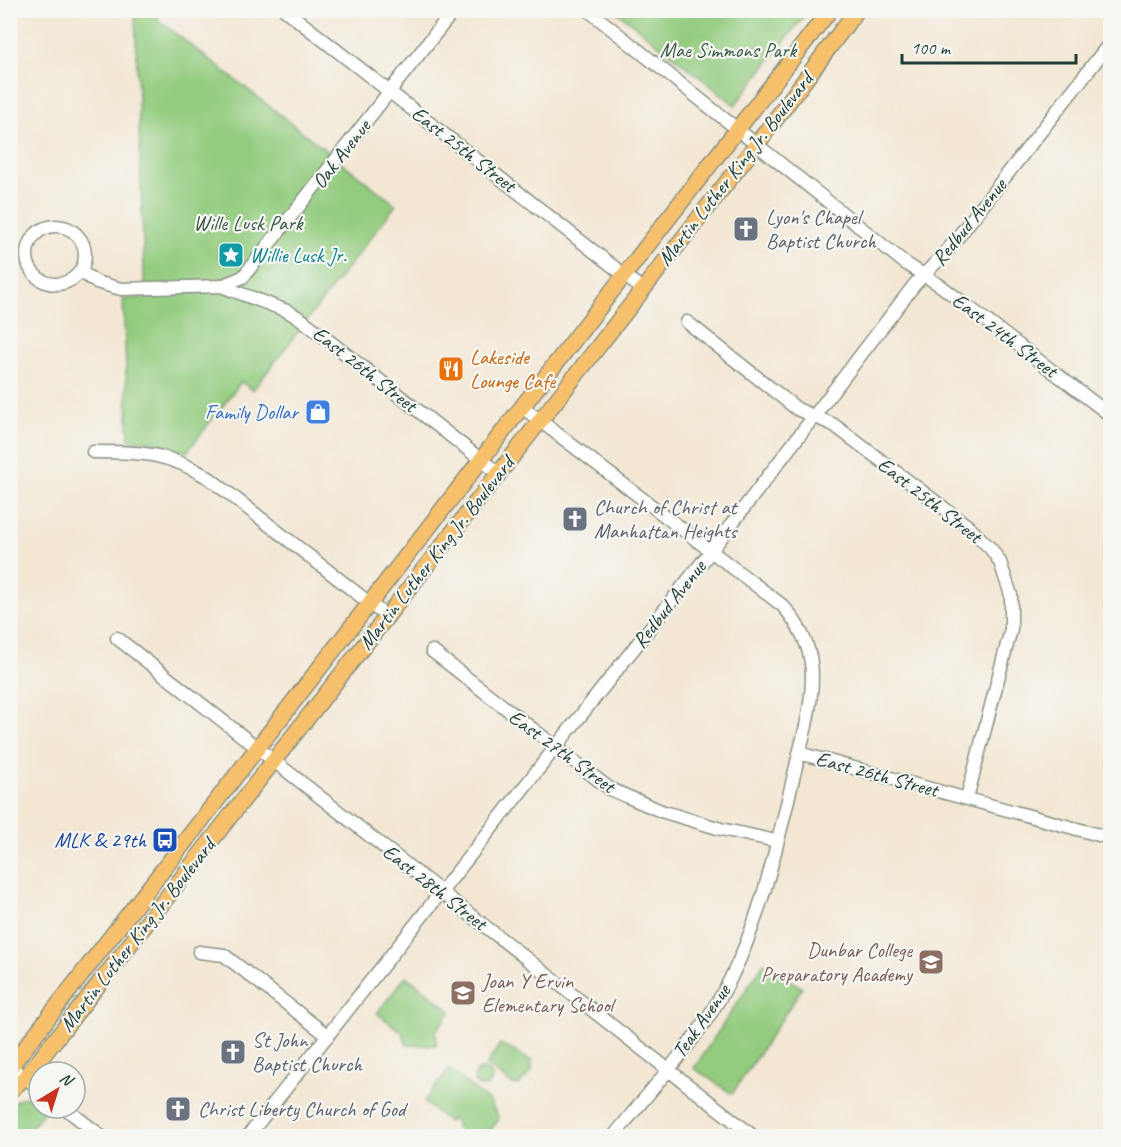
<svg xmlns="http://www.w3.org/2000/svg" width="1121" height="1147" viewBox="0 0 1121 1147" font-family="Caveat,sans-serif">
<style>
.green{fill:#93cc7f;stroke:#59845a;stroke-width:1.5}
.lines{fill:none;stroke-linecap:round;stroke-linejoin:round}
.minor-casing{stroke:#899284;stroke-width:15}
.major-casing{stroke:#899284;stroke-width:18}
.minor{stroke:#fff;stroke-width:12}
.major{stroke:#f7c06c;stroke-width:15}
.labels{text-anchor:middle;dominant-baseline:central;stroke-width:4.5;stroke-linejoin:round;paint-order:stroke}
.park-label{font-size:21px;fill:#365a43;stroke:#f6f6f2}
.street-label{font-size:21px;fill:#1f3d34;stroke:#f6f6f2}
.worship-label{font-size:21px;fill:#5b616d;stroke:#f6f6f2;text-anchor:start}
.culture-label{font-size:21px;fill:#0d838f;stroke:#f6f6f2;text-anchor:start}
.food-label{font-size:21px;fill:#c56008;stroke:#f6f6f2;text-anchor:start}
.shop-label{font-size:21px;fill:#366cbe;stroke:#f6f6f2;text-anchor:end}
.transit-label{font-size:21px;fill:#164399;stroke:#f6f6f2;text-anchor:end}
.education-label{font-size:21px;fill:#785e54;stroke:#f6f6f2;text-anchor:end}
</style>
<rect width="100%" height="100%" fill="#f6f6f2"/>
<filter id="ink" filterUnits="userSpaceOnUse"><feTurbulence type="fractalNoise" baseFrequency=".0167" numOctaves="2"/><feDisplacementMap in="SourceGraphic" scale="12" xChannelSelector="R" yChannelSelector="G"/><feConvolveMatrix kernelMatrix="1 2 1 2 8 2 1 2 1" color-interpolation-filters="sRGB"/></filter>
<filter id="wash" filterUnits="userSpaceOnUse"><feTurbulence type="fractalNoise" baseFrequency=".008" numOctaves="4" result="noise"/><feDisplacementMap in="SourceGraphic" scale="24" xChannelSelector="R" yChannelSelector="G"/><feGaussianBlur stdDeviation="1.35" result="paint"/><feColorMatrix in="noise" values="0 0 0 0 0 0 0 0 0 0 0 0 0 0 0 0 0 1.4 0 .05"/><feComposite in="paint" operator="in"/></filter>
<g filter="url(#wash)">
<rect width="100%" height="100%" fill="#f3e7d4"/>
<path class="green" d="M135,11h27l-5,8 239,186 -143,185 -12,-8 -54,70 -36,-10 -22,-1 -6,-142 22,-1z
M616,11h192l-73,94z
M764,963l38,25 -70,106 -38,-26z
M406,976l45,35 -15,20v14h-29l-5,-13 -25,-19z
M500,1044l32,17v10l-13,14h-6l-27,-20z
M474 1078a9 9 0 1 1 18 0a9 9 0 1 1-18 0Z
M449,1069l41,33 9,17 -13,17h-19l-12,-9 2,-4 -6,-4 -3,3 -24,-20z
M24,1097l15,5v6l7,1 -22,27h-13v-33z"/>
</g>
<g filter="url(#ink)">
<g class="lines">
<g class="minor-casing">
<path id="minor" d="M285,10l357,279
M588,10l317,253 36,23 169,129
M27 255a29 29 0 1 1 58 0a29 29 0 1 1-58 0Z
M80,271l16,11 25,7 100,-3 22,-9 211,-267
M221,286l66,25 14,8 197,154
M687,322l110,87 37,16 135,102 22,22 9,13 11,33v34l-44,169
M522,407l261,199c34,39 33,72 23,120 -23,88 -42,201 -89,277 -26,44 -71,92 -103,133
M93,452c49,0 74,0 116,26l177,138
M117,638l636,498
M432,651l178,138 51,22 60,18 55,12
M799,753l311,85
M199,952l25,3 104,81
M10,1066l29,22
M65,1108l36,28
M248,1136l463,-585 204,-267 32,-33 163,-208"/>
</g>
<g class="major-casing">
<path id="major" d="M10,1067l820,-1057
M10,1090l16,-13 731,-933 100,-134"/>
</g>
<use href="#minor" class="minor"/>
<use href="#major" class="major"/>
</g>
</g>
<defs>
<g id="church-square" transform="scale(1.35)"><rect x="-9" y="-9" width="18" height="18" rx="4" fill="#6b7280" stroke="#f6f6f2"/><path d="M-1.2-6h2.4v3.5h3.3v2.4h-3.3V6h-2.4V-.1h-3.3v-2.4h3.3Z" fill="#fff"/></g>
<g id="sight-square" transform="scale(1.35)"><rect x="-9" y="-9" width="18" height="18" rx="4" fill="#0f9aa8" stroke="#f6f6f2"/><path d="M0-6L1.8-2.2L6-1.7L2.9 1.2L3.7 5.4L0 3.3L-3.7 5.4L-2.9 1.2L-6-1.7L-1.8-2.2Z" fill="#fff"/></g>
<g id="restaurant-square" transform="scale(1.35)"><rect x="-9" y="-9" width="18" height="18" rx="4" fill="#e8710a" stroke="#f6f6f2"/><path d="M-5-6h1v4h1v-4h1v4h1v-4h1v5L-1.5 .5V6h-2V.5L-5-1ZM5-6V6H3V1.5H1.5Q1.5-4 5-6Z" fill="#fff"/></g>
<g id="shop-square" transform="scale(1.35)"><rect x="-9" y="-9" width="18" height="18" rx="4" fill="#3f7fe0" stroke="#f6f6f2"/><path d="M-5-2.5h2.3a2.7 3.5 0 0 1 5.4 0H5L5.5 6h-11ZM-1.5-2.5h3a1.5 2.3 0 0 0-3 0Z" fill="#fff"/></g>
<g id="bus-square" transform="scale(1.35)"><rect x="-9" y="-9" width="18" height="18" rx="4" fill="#1a4fb4" stroke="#f6f6f2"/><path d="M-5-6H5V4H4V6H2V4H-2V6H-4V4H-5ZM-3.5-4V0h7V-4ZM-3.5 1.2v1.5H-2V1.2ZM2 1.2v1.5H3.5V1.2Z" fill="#fff"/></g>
<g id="school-square" transform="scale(1.35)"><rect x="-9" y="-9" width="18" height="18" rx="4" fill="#8d6e63" stroke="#f6f6f2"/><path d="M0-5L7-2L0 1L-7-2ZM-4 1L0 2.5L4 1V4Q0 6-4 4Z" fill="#fff"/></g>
</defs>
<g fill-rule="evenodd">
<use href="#church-square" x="746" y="229"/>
<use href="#sight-square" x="231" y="255"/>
<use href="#restaurant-square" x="451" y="369"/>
<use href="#shop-square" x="318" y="412"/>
<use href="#church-square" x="575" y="519"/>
<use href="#bus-square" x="165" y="840"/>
<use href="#school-square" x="931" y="962"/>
<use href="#school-square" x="463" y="993"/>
<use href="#church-square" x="233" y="1052"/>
<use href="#church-square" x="178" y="1109"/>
</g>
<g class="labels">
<g class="park-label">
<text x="728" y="50">Mae Simmons Park</text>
<text x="248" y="223">Wille Lusk Park</text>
</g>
<g class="street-label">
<text transform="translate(464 149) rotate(38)">East 25th Street</text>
<text transform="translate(341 154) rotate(-52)">Oak Avenue</text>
<text transform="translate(735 169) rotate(-52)">Martin Luther King Jr. Boulevard</text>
<text transform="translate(969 222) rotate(-51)">Redbud Avenue</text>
<text transform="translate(1005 335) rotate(37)">East 24th Street</text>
<text transform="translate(365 369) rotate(38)">East 26th Street</text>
<text transform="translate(930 500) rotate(38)">East 25th Street</text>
<text transform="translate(436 553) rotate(-52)">Martin Luther King Jr. Boulevard</text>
<text transform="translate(669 604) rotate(-52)">Redbud Avenue</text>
<text transform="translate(562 751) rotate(36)">East 27th Street</text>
<text transform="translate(877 774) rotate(15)">East 26th Street</text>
<text transform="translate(435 887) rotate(38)">East 28th Street</text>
<text transform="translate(137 935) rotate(-52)">Martin Luther King Jr. Boulevard</text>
<text transform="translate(701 1021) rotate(-55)">Teak Avenue</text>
</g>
<g class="worship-label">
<text x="766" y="217">Lyon's Chapel<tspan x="766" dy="24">Baptist Church</tspan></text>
<text x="594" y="507">Church of Christ at<tspan x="594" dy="24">Manhattan Heights</tspan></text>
<text x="252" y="1040">St John<tspan x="252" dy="24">Baptist Church</tspan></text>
<text x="198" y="1109">Christ Liberty Church of God</text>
</g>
<g class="culture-label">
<text x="250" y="255">Willie Lusk Jr.</text>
</g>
<g class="food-label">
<text x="470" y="357">Lakeside<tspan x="470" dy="24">Lounge Cafe</tspan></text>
</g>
<g class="shop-label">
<text x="298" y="412">Family Dollar</text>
</g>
<g class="transit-label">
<text x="146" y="840">MLK &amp; 29th</text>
</g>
<g class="education-label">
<text x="912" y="950">Dunbar College<tspan x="912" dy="24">Preparatory Academy</tspan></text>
<text x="482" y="981" text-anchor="start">Joan Y Ervin<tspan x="482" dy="24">Elementary School</tspan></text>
</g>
</g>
<rect width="1121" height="1147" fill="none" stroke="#f6f6f2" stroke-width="36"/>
<g transform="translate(57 1090) rotate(38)"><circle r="28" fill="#f6f6f2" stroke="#a0aca6" stroke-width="1.5"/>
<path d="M0-4.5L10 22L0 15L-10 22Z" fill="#c8321e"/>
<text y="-9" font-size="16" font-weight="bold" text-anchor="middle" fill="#1f3d34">N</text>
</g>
<path d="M902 54v9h174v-9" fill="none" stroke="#1f3d34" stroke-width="3"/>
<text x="911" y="54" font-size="18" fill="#1f3d34" stroke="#f6f6f2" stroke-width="4.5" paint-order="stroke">100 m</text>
</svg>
